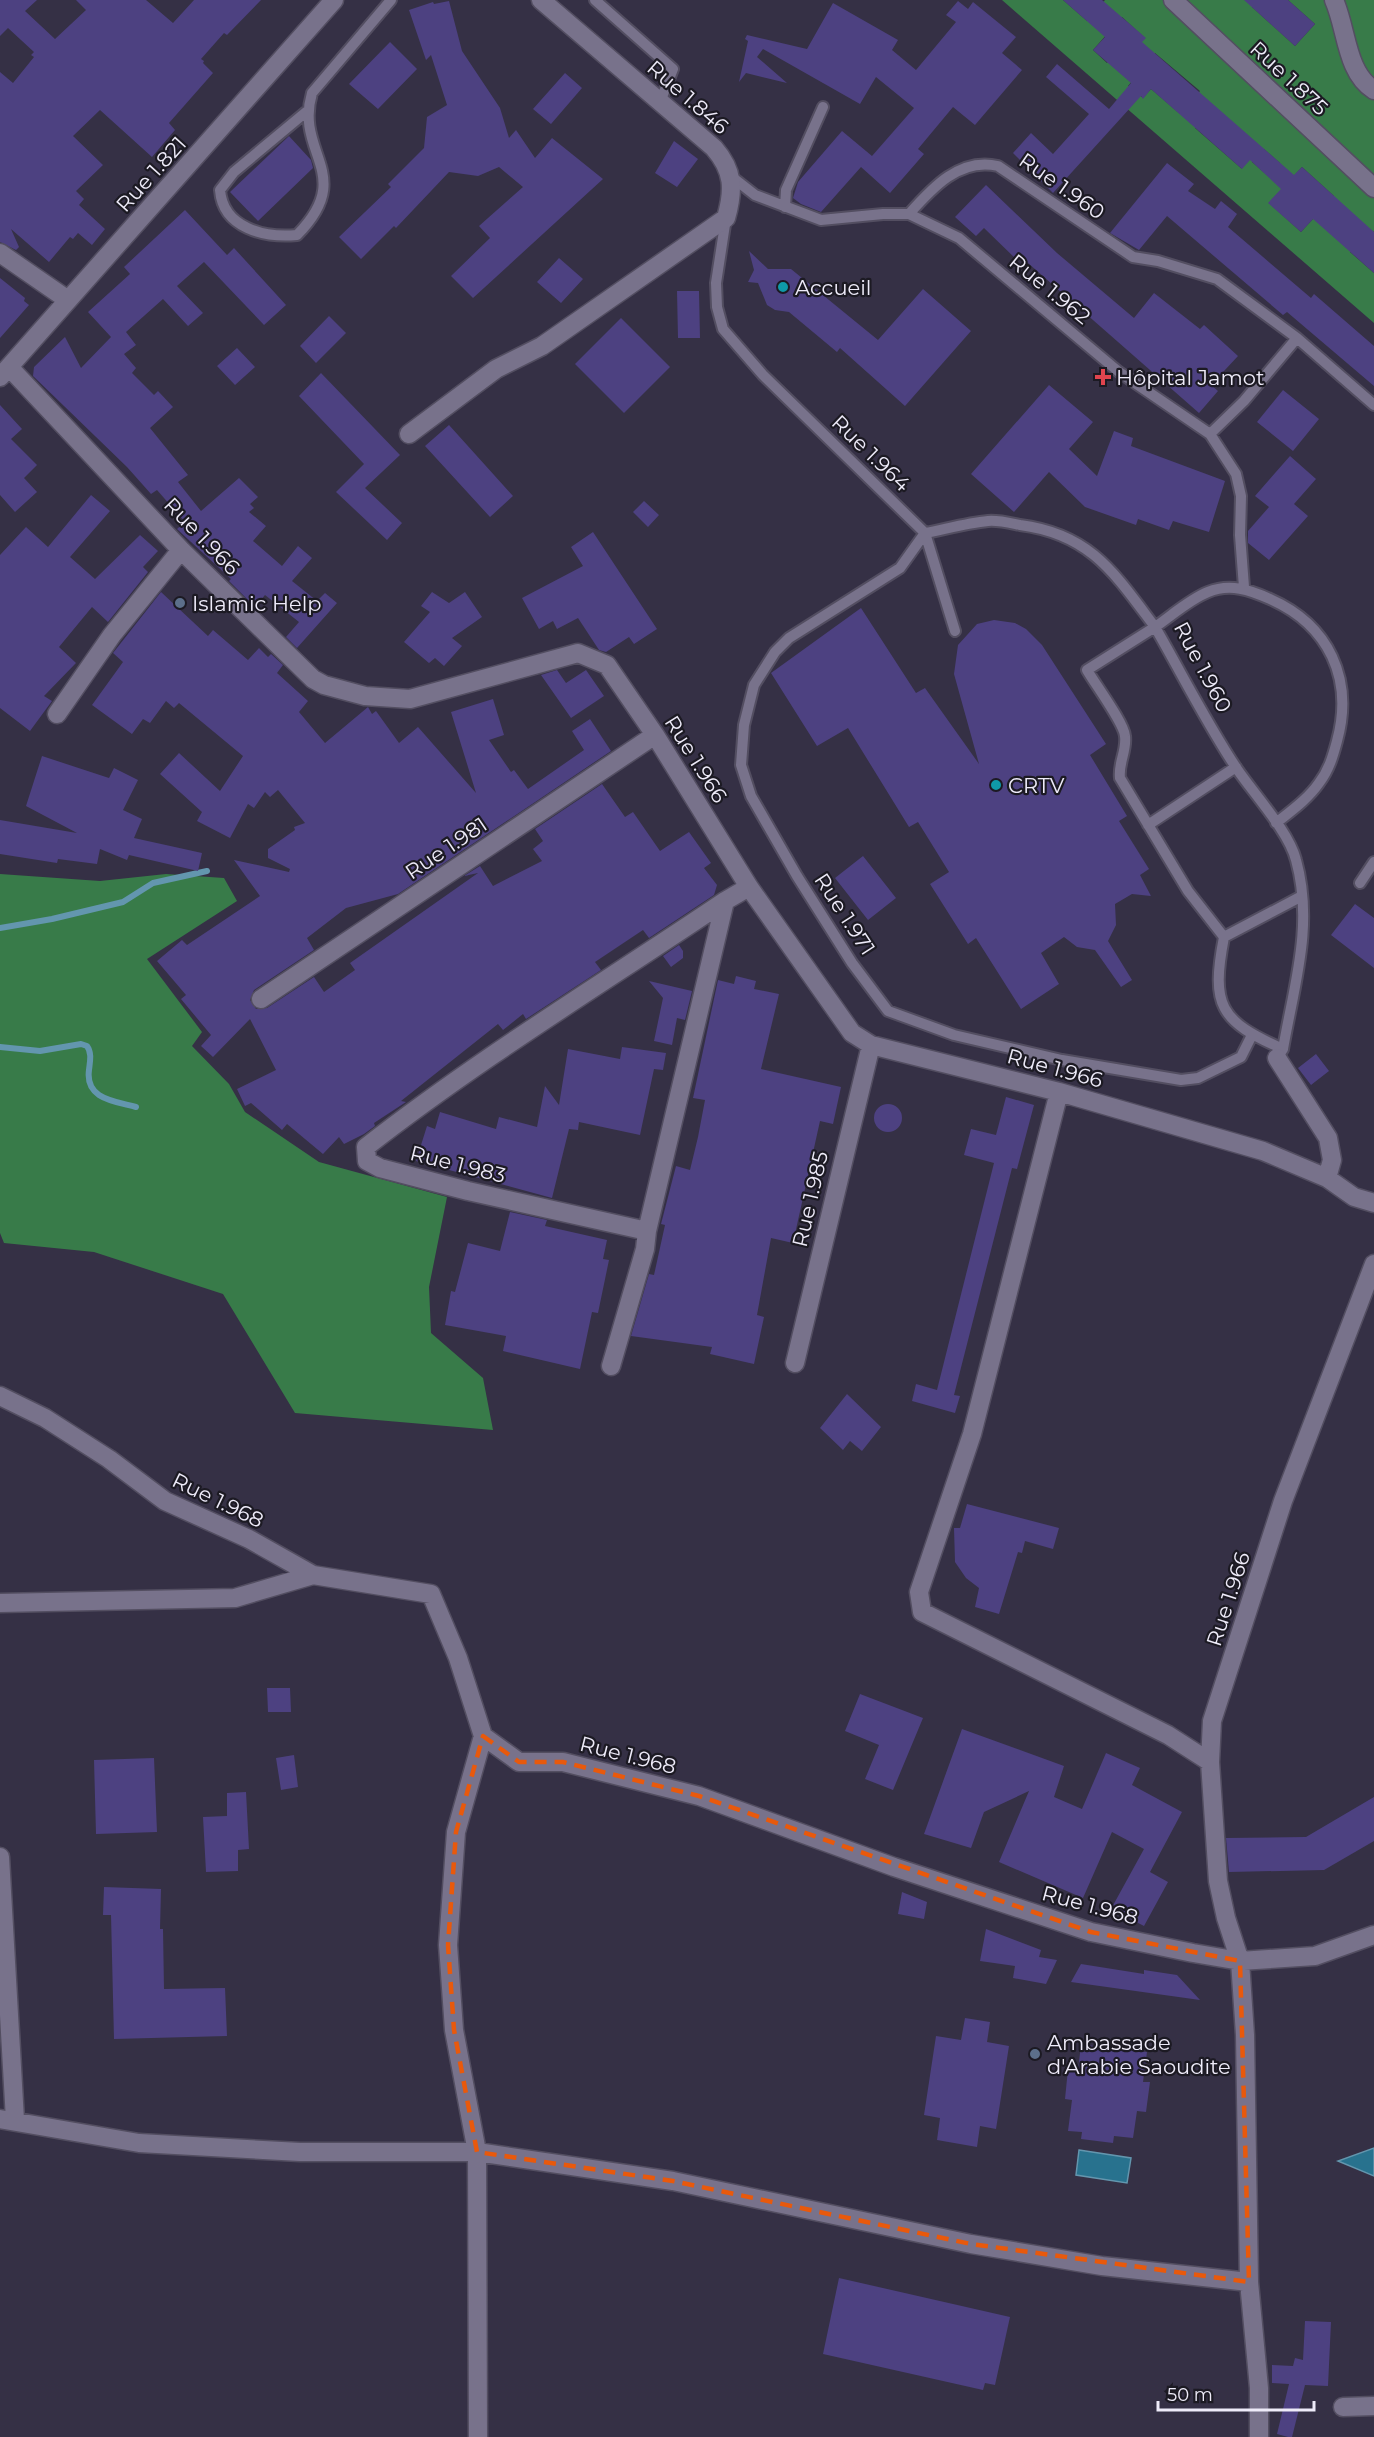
<svg xmlns="http://www.w3.org/2000/svg" width="1374" height="2437" viewBox="0 0 1374 2437" font-family="Montserrat,sans-serif">
<style>
.forest{fill:#387b49;fill-rule:evenodd}
.water{fill:#28728e;stroke:#6396ae;stroke-width:1.5}
.lines{fill:none;stroke-linecap:round;stroke-linejoin:round}
.stream{stroke:#6396ae;stroke-width:6}
.building{fill:#4d4181}
.lane-casing{stroke:#534e61;stroke-width:14}
.street-casing{stroke:#534e61;stroke-width:21}
.lane{stroke:#78728b;stroke-width:10}
.street{stroke:#78728b;stroke-width:18}
.marked{fill:none;stroke:#e8590c;stroke-width:4.5;stroke-dasharray:12 8;stroke-linejoin:round}
.culture-dot{fill:#0f9aa8;stroke:#1c1a23;stroke-width:2}
.health-dot{fill:#e0444e;stroke:#1c1a23;stroke-width:2}
.service-dot{fill:#5c6f8a;stroke:#1c1a23;stroke-width:2}
.labels{text-anchor:middle;dominant-baseline:central;stroke-width:4.5;stroke-linejoin:round;paint-order:stroke}
.street-label{font-size:21px;fill:#eeebf9;stroke:#1c1a23}
.poi-label{font-size:21px;fill:#eeebf9;stroke:#1c1a23;text-anchor:start}
</style>
<rect width="100%" height="100%" fill="#353045"/>
<path class="forest" d="M1002,0h61l24,21 18,-21h153l-6,7 43,39 20,-22 -27,-24h86v232l-5,-3 -19,23 24,21v50zM1122,17l23,21 -30,16 -8,9 -14,-13zM1155,53l45,38 -20,23 -29,-25 -8,9 -15,-12zM1214,106l28,63 -47,-41zM1264,149l16,14 -12,13 -16,-14zM1302,167l32,29 -33,36 -32,-29z
M0,874l100,7 66,-7 58,4 13,23 -90,58 55,73 -10,14 37,38 16,28 74,50 128,35 -18,90 2,46 52,45 10,52 -198,-17 -72,-119 -129,-42 -90,-9 -4,-10z"/>
<path class="water" d="M1374,2148v28l-36,-15z
M1079,2150l52,8 -4,25 -51,-8z"/>
<g class="lines">
<path class="stream" d="M0,928l52,-9 71,-17 30,-19 54,-12
M0,1047l40,4 41,-7 6,2c5,7 3,15 2,24 -4,29 25,31 47,37"/>
</g>
<path class="building" d="M0,0h37l-12,11 30,28 31,-29 -10,-10h70l27,23 21,-23h67l-34,35 -3,-2 -23,26 3,2 -1,2 10,10 -44,50 6,7 -23,27 -52,-47 -27,26 30,29 -27,26 8,8 -5,6 26,24 -13,16 -14,-12 -5,6 -3,-2 -21,25 -38,-33 8,18 -3,3 -16,-8v-170l13,11 21,-26 -3,-2 3,-3 -26,-24 -8,8z
M1063,0h39l44,38 -4,4 152,133 8,-8 72,65v41l-61,-54 -12,13 -33,-29 13,-14 -31,-29 -8,9 -91,-80 -8,10 -2,-3 -88,97 -40,-40 18,-20 22,21 36,-40 -43,-37 11,-13 52,45 22,-26 -38,-33 12,-13z
M1244,0h44l27,24 -20,22z
M449,1l13,50 38,57 9,30 7,-8 19,28 17,-20 51,41 -130,119 -22,-22 39,-38 -11,-12 44,-39 -24,-20 -21,9 -29,-4 -53,56 -2,-2 -33,33 -22,-22 52,-50 -3,-3 36,-36 3,-31 20,-12 -16,-50 -5,5 -17,-50 24,-8 1,2z
M958,1l10,8 5,-7 43,35 -14,16 20,17 -47,55 -22,-18 -35,42 6,5 -34,39 -29,-26 -40,45 -20,-8 -8,-6 5,-16 44,-51 30,25 42,-48 -38,-31 -16,27 -97,-55 -6,8 30,26 -41,-10 -7,9 9,-41 -3,-2 2,-4 60,14 26,-46 65,37 -6,10 24,20 40,-48 -10,-7z
M390,42l27,27 -39,40 -29,-25z
M565,73l17,15 -31,36 -18,-15z
M289,136l22,24 2,8 -55,53 -28,-29z
M674,141l24,18 -21,28 -22,-14z
M1167,163l27,21 -6,7 27,18 6,-8 16,13 -9,13 83,71 3,-4 60,52v40l-87,-74 -4,3 -116,-99 -28,34 -29,-17z
M986,185l71,68 77,65 20,-25 46,36 4,-4 34,31 -27,29 7,6 -19,22 -179,-157 -3,4 -33,-32 -8,8 -21,-19z
M185,210l42,45 7,-7 52,57 -22,20 -60,-63 -27,24 26,27 -15,13 -25,-27 -37,33 10,13 -12,9 12,14 -4,5 22,22 4,-4 15,16 -23,21 38,47 -10,7 23,29 38,-33 19,19 -8,7 4,4 -5,4 17,14 -13,15 29,25 16,-20 14,12 -20,23 25,20 8,-8 12,10 -40,45 -11,-11 13,-15 -34,-27 -10,12 -26,-26 2,-2 -54,-50 8,-7 -28,-32 -6,4 -24,-27 -94,-91 1,-9 31,-30 16,31 30,-31 -23,-25 42,-38 -6,-7z
M749,251l19,18h23l87,71 45,-51 48,42 -66,75 -65,-58 -3,4 -48,-40 -14,-2 -8,-5 -9,-22 -10,-1 6,-12z
M559,258l24,21 -22,24 -24,-21z
M0,278l25,20 -1,3 5,4 -29,33z
M677,291h22l1,47h-22z
M329,316l17,17 -30,30 -16,-17z
M621,318l49,49 -46,46 -49,-49z
M237,348l18,19 -20,18 -18,-19z
M321,373l79,82 -35,33 37,35 -15,17 -51,-48 28,-28 -65,-68z
M1049,385l44,37 -24,27 28,27 17,-45 19,7 -2,8 94,35 -16,51 -36,-11 -4,9 -31,-11 -2,6 -51,-18 -36,-35 -35,40 -43,-38z
M1283,390l36,29 -26,32 -36,-29z
M0,405l22,24 -11,10 26,26 -13,13 13,14 -22,20 -15,-17z
M449,425l64,71 -23,21 -65,-71z
M1290,456l26,23 -22,25 14,12 -39,44 -21,-17v-12l21,-24 -14,-11z
M91,495l19,16 -40,46 25,22 45,-44 18,16 -15,16 5,5 -40,50 -16,-15 -33,40 17,16 -32,33 8,5 -22,30 -30,-23v-153l26,-28 22,20z
M644,501l15,14 -11,12 -15,-15z
M593,532l64,97 -23,15 -5,-7 -23,15 -7,-2 -21,-32 -21,11 -4,-8 -14,8 -17,-31 61,-32 -12,-19z
M161,592l47,44 5,-6 35,30 11,-12 9,9 3,-3 12,11 -6,8 31,28 -9,11 26,31 43,-36 4,7 4,-3 23,32 19,-16 58,66 -25,-81 42,-13 11,36 -15,5 22,32 3,-2 14,19 56,-39 -12,-19 18,-12 21,32 -213,143 -52,14 -39,30 7,12 -60,40 -4,10 6,9 11,-1 47,-31 10,15 31,-22 -5,-7 128,-90 -14,3 16,-10 13,20 49,-25 -9,-12 10,-8 -8,-12 67,-45 23,33 8,-5 27,39 29,-19 22,31 -7,5 13,17 -3,10 -65,43 -6,-8 -48,32 6,8 -75,49 -3,-5 -20,16 -5,-6 -97,77 5,1 -32,21 1,3 -11,8 -20,10 -5,-7 -16,17 -36,-30 -5,6 -31,-27 -6,3 -8,-17 39,-19 -26,-51 -37,38 -12,-11 10,-11 -30,-36 5,-4 -29,-34 25,-21 5,5 73,-49 -26,-36 55,12 1,-3 -22,-11v-9l27,-19 -1,-3 11,-4 -27,-33 -8,7 -5,-5 -11,16 -6,-4 -18,34 -33,-17 5,-9 -42,-38 19,-21 41,38 23,-35 -64,-53 -5,5 -8,-7 -16,22 -7,-4 -11,15 -40,-29 31,-43 -10,-9z
M432,592l17,11 16,-11 17,25 -30,21 10,8 -18,20 -9,-8 -6,5 -25,-21 26,-30 -9,-6z
M861,608l55,85 9,-5 54,76 -25,-90 4,-29 19,-21 17,-4 21,3 11,6 16,16 64,99 -16,11 37,61 -8,5 30,48 -9,6 11,21 -19,-2 -17,10 1,21 -8,16 24,39 -11,7 -26,-37 -18,-3 -13,-10 -23,16 18,31 -38,25 -45,-71 -8,6 -38,-60 19,-12 -31,-50 -9,5 -61,-99 -31,18 -46,-73z
M557,670l9,13 20,-13 18,26 -33,22 -30,-43z
M42,756l67,22 5,-10 24,12 -15,30 19,9 -8,19 68,15 -4,18 -69,-16 -2,5 -27,-11 -3,15 -39,-5 -1,4 -57,-9v-34l77,13 -51,-27z
M863,856l33,42 -28,22 -33,-42z
M1355,904l19,14v50l-43,-33z
M679,945l4,6v7l-12,9 -8,-11z
M736,976l20,5 -2,8 25,5 -18,75 80,18 -8,37 -13,-3 -27,122 -22,-5 -14,77 7,2 -10,47 -44,-10 2,-7 -81,-11 18,-62 5,1 11,-50 -4,-1 15,-58 14,4 8,-33 7,-37 -12,-2 25,-118 16,4z
M649,981l43,10 -7,29 -8,-2 -5,27 -18,-4 9,-43z
M622,1047l44,6 -3,17 -9,-1 -14,66 -61,-13 -1,8 -9,-1 -17,69 -136,-37 11,-35 8,3 5,-17 56,17 3,-12 38,10 8,-41 14,19 9,-56 52,10z
M1316,1054l13,17 -18,14 -13,-17z
M1006,1097l28,8 -17,64 -5,-1 -58,227 6,1 -5,17 -43,-12 4,-17 21,6 57,-227 -30,-8 7,-26 25,6z
M874 1118a14 14 0 1 1 28 0a14 14 0 1 1-28 0Z
M510,1212l37,8 -2,6 62,14 -4,19 6,1 -11,53 -6,-1 -12,57 -77,-18 3,-15 -61,-11 6,-34 4,1 13,-49 32,8z
M847,1394l34,33 -19,24 -12,-10 -7,9 -23,-22z
M967,1504l92,24 -6,21 -28,-8 -3,12 -4,-1 -19,62 -24,-7 4,-19 -13,-10 -11,-16 -1,-34h6z
M267,1688h23l1,24h-23z
M860,1694l63,24 -30,72 -28,-11 14,-34 -34,-14z
M962,1729l102,37 -10,31 28,12 24,-56 34,15 -8,17 50,27 -32,60 18,10 -24,44 -33,-17 33,-60 -32,-17 -29,66 -84,-36 30,-71 -45,21 -13,36 -47,-14z
M294,1755l4,32 -17,3 -5,-32z
M154,1758l3,74 -61,2 -2,-74z
M246,1792l3,57 -11,1v21l-32,1 -3,-55 24,-1v-23z
M1374,1797v44l-50,29 -95,2 -3,-34 80,-1z
M104,1887l57,2 -1,40h3l1,60 61,-1 2,48 -113,3 -3,-124h-8z
M902,1892l25,10 -3,17 -26,-5z
M986,1929l55,21 -2,7 18,3 -11,24 -33,-6 2,-12 -35,-5z
M1081,1964l63,10v-4l33,5 23,25 -129,-18z
M965,2018l25,4 -3,20 22,4 -13,83 -16,-3 -3,21 -40,-7 3,-22 -16,-3 12,-79 25,4z
M1094,2040l41,6v5l12,1 -4,30h7l-4,30 -9,-1 -4,27 -19,-2 -1,7 -32,-4 1,-7 -14,-1 4,-31 -7,-1 3,-30 10,2 3,-27 13,2z
M839,2278l171,39 -15,68 -10,-2 -2,7 -160,-36z
M1305,2321l26,1 -3,64 -23,-1 -13,52h-4l-11,-3 12,-50 -17,-1v-18l21,1 2,-8 8,2z"/>
<g class="lines">
<g class="lane-casing">
<path id="lane" d="M595,0l78,69 -13,33
M306,112l-72,60 -14,18c3,38 44,48 77,45 60,-61 -3,-81 15,-142l79,-93
M732,177l23,18 66,25 62,-6h26l50,24 160,134 91,62 34,-33 53,-63
M785,207l1,-17 37,-83
M909,214c23,-26 51,-57 89,-48l135,91 25,4 59,18 80,59 77,67
M726,218l-10,65 1,24 6,22 40,46 162,158c21,-4 42,-10 63,-12 10,-1 22,2 32,4 71,9 95,49 135,102l-68,43c8,14 37,53 38,66 2,15 -7,27 -5,42l68,113 36,46c-13,68 -5,84 59,112
M1210,434l26,40 5,22 -1,39 4,52
M925,533l-25,35 -111,70 -14,14 -21,33 -10,40 -3,40 10,31 46,80 55,87 36,48 66,24 108,25 119,20 17,-2 43,-21 11,-22
M925,533l30,98
M1276,823c15,-12 32,-24 43,-40 10,-13 14,-27 18,-42 17,-62 -8,-116 -67,-142 -20,-9 -40,-16 -62,-7 -18,7 -37,24 -53,35 27,47 52,97 82,142 17,25 52,63 59,91 18,65 -2,125 -13,189l-4,6
M1148,825l88,-58
M1360,883l14,-21
M1224,937l78,-41"/>
</g>
<g class="street-casing">
<path id="street" d="M1173,0l201,188
M1334,0c13,29 12,73 40,90
M0,253l68,47
M9,367l172,183 132,129 11,6 41,11 45,3 168,-46 29,12 48,70 94,152 103,146 19,12 188,47 204,59 64,27 27,19 20,6
M0,377l334,-377
M409,434l87,-65 46,-23 184,-128c8,-28 8,-47 -12,-70l-173,-148
M57,714l55,-79 69,-85
M725,901l-78,330 -179,-40 -88,-23 -13,-7 -1,-14c114,-89 239,-165 359,-246l24,-14
M261,999l394,-264
M1277,1058l51,80 4,22 -5,18
M1059,1092l-87,342 -53,158 3,20 246,123 42,27
M795,1363l76,-318
M611,1366l34,-117 2,-18
M0,1396l45,22 64,41 56,42 84,38 64,36 118,19 27,64 25,78 36,26h44l136,34 195,71 197,65 102,21 47,8 75,-5 59,-21
M0,1603l235,-5 78,-23
M0,1857l15,263
M0,2119l139,24 161,9h177l196,29 298,63 131,22 147,16
M1343,2407l31,-1
M478,2437l-1,-285 -23,-122 -6,-85 8,-113 27,-96
M1259,2437v-49l-10,-106 -4,-247 -5,-74 -14,-43 -8,-37 -8,-119 2,-41 71,-220 91,-237"/>
</g>
<use href="#lane" class="lane"/>
<use href="#street" class="street"/>
</g>
<path class="marked" d="M483,1736l36,26h44l136,34 392,136 149,29 9,321 -278,-38 -298,-63 -196,-29 -23,-122 -6,-85 8,-113z"/>
<g class="culture-dot">
<circle cx="783" cy="287" r="6"/>
<circle cx="996" cy="785" r="6"/>
</g>
<path class="health-dot" d="M1100 368h6v6h6v6h-6v6h-6v-6h-6v-6h6z"/>
<g class="service-dot">
<circle cx="180" cy="603" r="6"/>
<circle cx="1035" cy="2054" r="6"/>
</g>
<g class="labels">
<g class="street-label">
<text transform="translate(1289 78) rotate(43)">Rue 1.875</text>
<text transform="translate(688 97) rotate(41)">Rue 1.846</text>
<text transform="translate(151 174) rotate(-48)">Rue 1.821</text>
<text transform="translate(1062 186) rotate(35)">Rue 1.960</text>
<text transform="translate(1050 289) rotate(39)">Rue 1.962</text>
<text transform="translate(871 453) rotate(44)">Rue 1.964</text>
<text transform="translate(202 536) rotate(46)">Rue 1.966</text>
<text transform="translate(1203 667) rotate(62)">Rue 1.960</text>
<text transform="translate(696 759) rotate(58)">Rue 1.966</text>
<text transform="translate(446 848) rotate(-34)">Rue 1.981</text>
<text transform="translate(845 914) rotate(57)">Rue 1.971</text>
<text transform="translate(1055 1068) rotate(15)">Rue 1.966</text>
<text transform="translate(458 1164) rotate(14)">Rue 1.983</text>
<text transform="translate(810 1199) rotate(-77)">Rue 1.985</text>
<text transform="translate(218 1500) rotate(26)">Rue 1.968</text>
<text transform="translate(1228 1599) rotate(-72)">Rue 1.966</text>
<text transform="translate(628 1755) rotate(14)">Rue 1.968</text>
<text transform="translate(1090 1905) rotate(15)">Rue 1.968</text>
</g>
<g class="poi-label">
<text x="795" y="287">Accueil</text>
<text x="1116" y="377">Hôpital Jamot</text>
<text x="192" y="603">Islamic Help</text>
<text x="1008" y="785">CRTV</text>
<text x="1047" y="2042">Ambassade<tspan x="1047" dy="24">d'Arabie Saoudite</tspan></text>
</g>
</g>
<path d="M1158 2401v9h156v-9" fill="none" stroke="#eeebf9" stroke-width="3"/>
<text x="1167" y="2401" font-size="18" fill="#eeebf9" stroke="#1c1a23" stroke-width="4.5" paint-order="stroke">50 m</text>
</svg>
